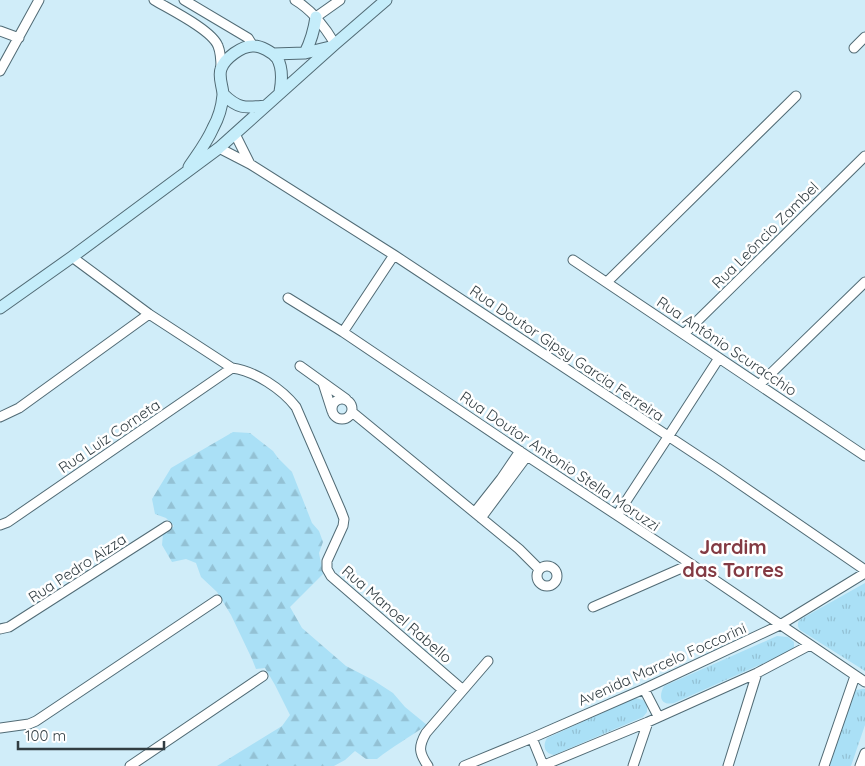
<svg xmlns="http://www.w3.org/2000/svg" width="865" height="766" viewBox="0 0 865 766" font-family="Quicksand,sans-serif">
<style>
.forest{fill:url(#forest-firs)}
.park{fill:url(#park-tufts)}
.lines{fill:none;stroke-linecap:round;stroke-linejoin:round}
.street-casing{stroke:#516b75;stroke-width:11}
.secondary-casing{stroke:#516b75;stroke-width:13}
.street{stroke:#fff;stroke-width:9}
.secondary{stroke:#c5edfa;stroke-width:11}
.labels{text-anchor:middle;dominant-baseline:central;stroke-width:5;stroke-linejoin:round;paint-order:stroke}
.street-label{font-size:15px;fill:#313d42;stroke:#fff}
.district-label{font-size:20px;font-weight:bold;fill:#833a43;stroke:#fff}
</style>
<defs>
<pattern id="forest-firs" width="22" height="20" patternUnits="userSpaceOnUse" patternTransform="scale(1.25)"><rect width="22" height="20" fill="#aae0f6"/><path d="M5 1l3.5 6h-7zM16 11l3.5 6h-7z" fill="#93c1d4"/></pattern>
<pattern id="park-tufts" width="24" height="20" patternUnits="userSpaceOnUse" patternTransform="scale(1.25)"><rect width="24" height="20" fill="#aae0f6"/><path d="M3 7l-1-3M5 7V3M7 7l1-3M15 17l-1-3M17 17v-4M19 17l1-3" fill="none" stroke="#93c1d4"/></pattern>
</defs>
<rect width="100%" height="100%" fill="#d0edf9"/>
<path class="forest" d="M233,432l17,1 23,18 5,7 14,14 20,51 7,8 4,11 -4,11 4,21 -33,33 12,21 44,38 27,14 20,13 12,14 22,18c-17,12 -34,21 -50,34h-11l-11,-8 -10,9 -11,6h-117l65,-40 8,-11 -15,-30 -10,-17 -9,1 -4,-10 -21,-44 -14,-23 -16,-15 -5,-14 -10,-4 -14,3 -10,-17 1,-11 11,-8 -8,-8 -11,-4 -3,-15 19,-31z"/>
<path class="park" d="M865,583v88l-65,-41c-3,-4 -3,-8 1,-11z
M777,636l11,1 6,5v6l-3,3 -117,52c-13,3 -16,-6 -10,-17z
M862,689h3v36l-14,41h-22l25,-73 2,-3z
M635,698l8,2 4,5v7l-4,5 -89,38c-9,-1 -12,-9 -7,-17z"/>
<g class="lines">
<g class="street-casing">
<path id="street" d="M154,0c15,9 58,30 64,46 3,7 3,15 3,23
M184,0l64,38 5,8
M295,0c17,10 30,27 40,44
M316,17l24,-17
M0,31l19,7
M854,48l11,-11
M0,71l39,-71
M235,134l15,30
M219,148l31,16 144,91 324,214 147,101
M72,257l77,57 83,54c23,3 50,21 64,39l45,104 3,8 -1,7 -16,35v8l4,7 132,114
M573,260l292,196
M607,282l189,-186
M288,298l55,34 184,124 164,108 174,118
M343,332l51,-77
M684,334l181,-178
M300,366l46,33
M323,383l9,28
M759,385l106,-103
M332 409a10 10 0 1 1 20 0a10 10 0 1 1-20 0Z
M352,412l167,137 20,20
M0,417l19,-9 130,-94
M475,512l26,-33 19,-28
M617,515l51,-78 51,-79
M481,518l46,-62
M0,525l8,-3 224,-154
M537 576a10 10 0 1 1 20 0a10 10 0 1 1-20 0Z
M593,607l98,-43
M0,629l9,-2 158,-101
M644,689l14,27
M0,728l29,-4 7,-3 181,-121
M532,738l11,27
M130,766l133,-90
M428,766c-9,-13 -10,-19 -2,-33l62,-72
M464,766l68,-28 112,-49 136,-64 85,-52
M542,766l106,-44 109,-49 53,-28
M633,766l15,-44
M728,766l29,-93
M824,766l31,-90
M860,766l5,-13"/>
</g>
<g class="secondary-casing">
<path id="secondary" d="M305,53c6,-12 9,-22 11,-36
M273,54l32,-1 25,-6
M223,94c15,15 22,14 42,12
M189,167c8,-12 18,-25 24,-39 5,-9 9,-22 10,-33 0,-8 -5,-18 -2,-26 3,-10 21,-24 33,-23 7,0 18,6 23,12 6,10 5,23 3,34
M0,308l72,-51 147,-109 116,-104 51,-44"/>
</g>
<use href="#street" class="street"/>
<use href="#secondary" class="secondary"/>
</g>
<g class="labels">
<g class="street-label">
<text transform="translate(765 235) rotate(-45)">Rua Leôncio Zambel</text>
<text transform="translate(727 346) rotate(34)">Rua Antônio Scuracchio</text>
<text transform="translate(567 353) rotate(34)">Rua Doutor Gipsy Garcia Ferreira</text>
<text transform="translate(109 436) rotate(-34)">Rua Luiz Corneta</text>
<text transform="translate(560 461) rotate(34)">Rua Doutor Antonio Stella Moruzzi</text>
<text transform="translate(77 568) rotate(-33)">Rua Pedro Aizza</text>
<text transform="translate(397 614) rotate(41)">Rua Manoel Rabello</text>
<text transform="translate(662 664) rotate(-24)">Avenida Marcelo Foccorini</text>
</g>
<g class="district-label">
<text x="733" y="546">Jardim<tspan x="733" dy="23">das Torres</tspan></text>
</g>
</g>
<path d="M18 741v8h146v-8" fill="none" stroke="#313d42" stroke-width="2.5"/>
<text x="25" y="741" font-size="15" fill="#313d42" stroke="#ffffff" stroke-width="4" paint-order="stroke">100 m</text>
</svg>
